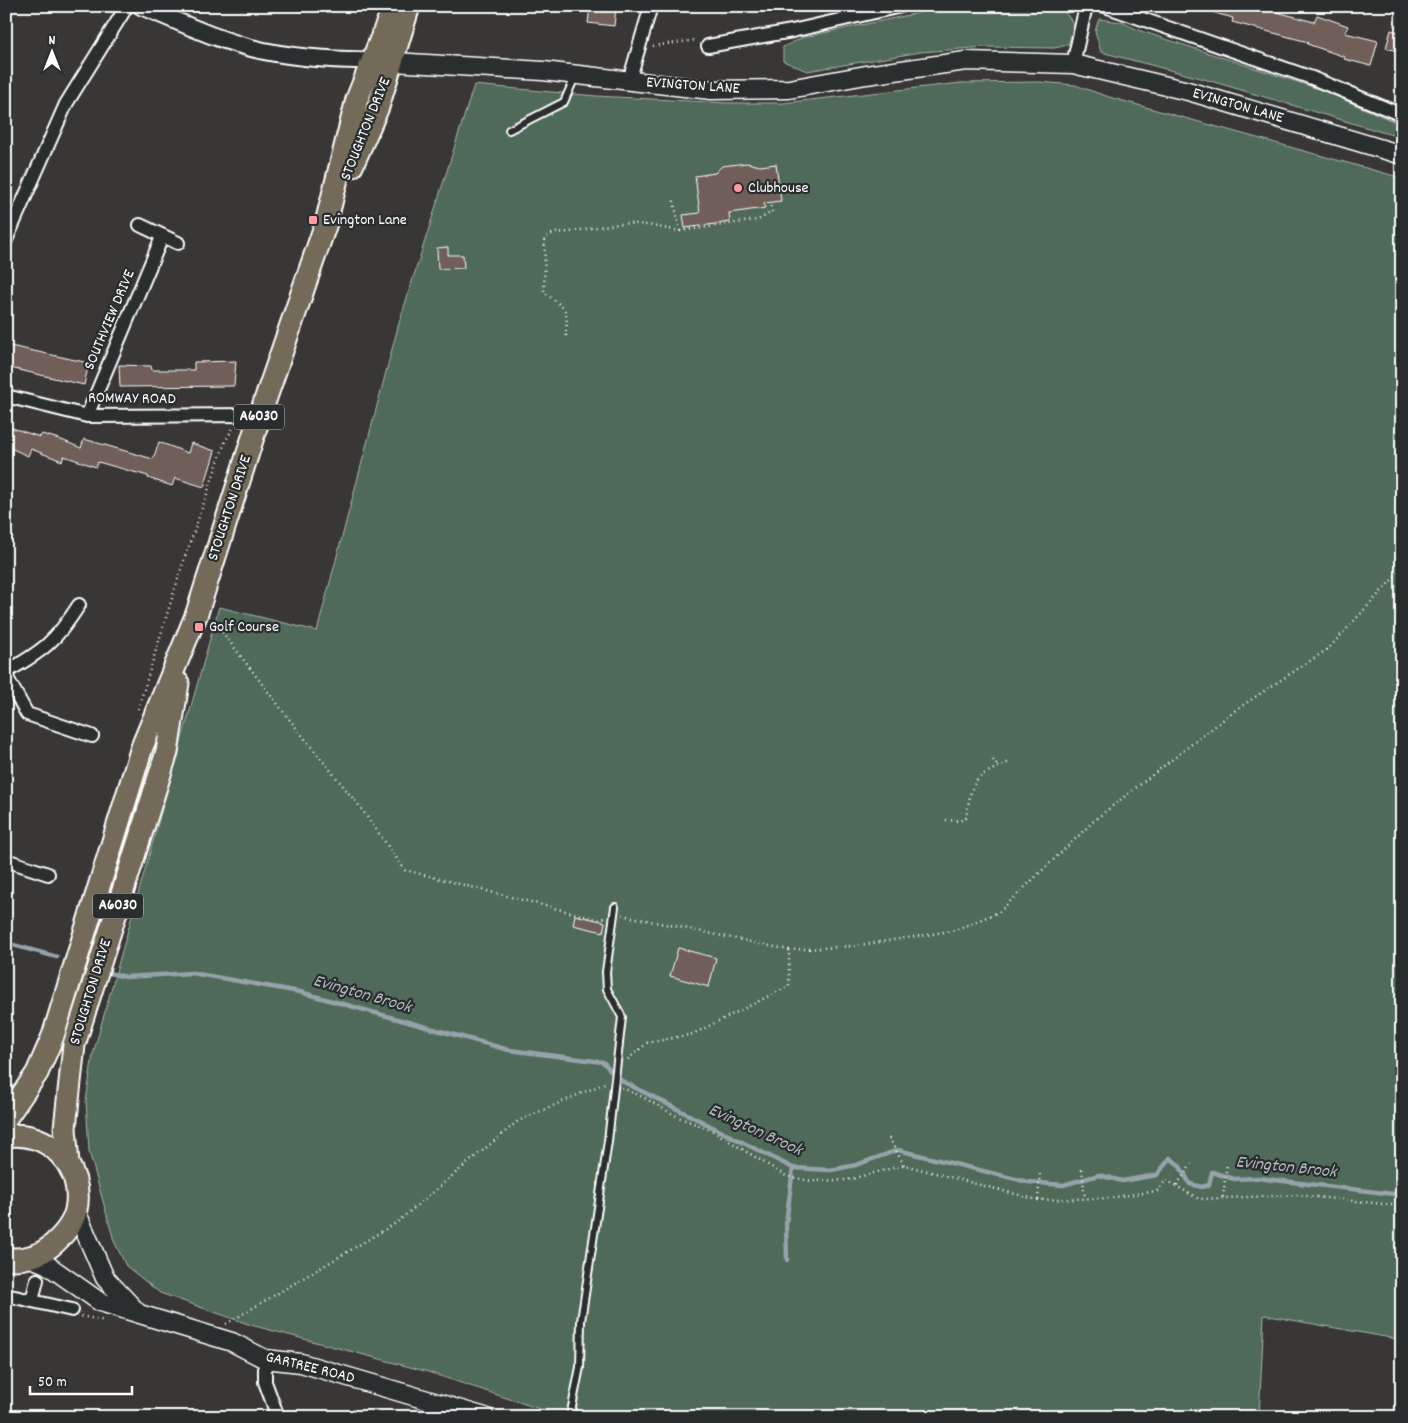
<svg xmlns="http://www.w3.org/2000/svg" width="1408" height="1423" viewBox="0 0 1408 1423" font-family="Dekko,sans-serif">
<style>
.green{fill:#506a59;stroke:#a8b4ac}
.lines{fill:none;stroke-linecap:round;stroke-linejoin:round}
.stream{stroke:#96a3ab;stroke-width:4.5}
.building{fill:#705f58;stroke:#fff}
.service-casing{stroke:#fff;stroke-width:10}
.minor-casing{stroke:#fff;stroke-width:16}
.tertiary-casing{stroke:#fff;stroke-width:20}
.secondary-casing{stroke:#fff;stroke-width:21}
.trunk-casing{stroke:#fff;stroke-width:25}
.path{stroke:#fff;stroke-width:2.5;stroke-dasharray:1 4;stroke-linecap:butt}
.service{stroke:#2a2d2e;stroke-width:6}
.minor{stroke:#2a2d2e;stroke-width:12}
.tertiary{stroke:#2a2d2e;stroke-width:16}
.secondary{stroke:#2a2d2e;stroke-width:18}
.trunk{stroke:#736b5a;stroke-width:21}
.poi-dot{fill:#ff9aa2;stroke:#2a2d2e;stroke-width:2}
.labels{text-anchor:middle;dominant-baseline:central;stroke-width:4.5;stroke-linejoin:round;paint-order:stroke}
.shield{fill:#2a2d2e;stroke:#bfc0c0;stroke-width:1}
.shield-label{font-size:15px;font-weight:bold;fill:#fff}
.street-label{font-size:16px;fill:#fff;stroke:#2a2d2e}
.poi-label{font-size:16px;fill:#fff;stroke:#2a2d2e;text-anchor:start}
.water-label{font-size:18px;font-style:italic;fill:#b0bac0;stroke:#2a2d2e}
</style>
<rect width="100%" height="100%" fill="#383736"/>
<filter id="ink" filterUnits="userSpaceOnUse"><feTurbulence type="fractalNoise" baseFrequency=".02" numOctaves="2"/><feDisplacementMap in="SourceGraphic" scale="10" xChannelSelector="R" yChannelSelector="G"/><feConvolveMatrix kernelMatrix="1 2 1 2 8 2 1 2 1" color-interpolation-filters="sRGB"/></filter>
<g filter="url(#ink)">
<path class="green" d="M973,6h68l23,4 10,15 -6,20 -14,3 -68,-1 -65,5 -114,19 -24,-10v-14l21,-10 124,-26z
M1099,19l22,3 20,9 181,59 80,35v13l-198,-59 -103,-27 -6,-21z
M1039,82l36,3 34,12 293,81v1162l-138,-25 -5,102h-695l-139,-46 -174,-46 -91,-32 -34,-27 -12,-25 -25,-90 -3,-50 7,-47 126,-447 98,24 82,-308 75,-238 122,11 131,7h56l178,-20z"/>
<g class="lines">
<path class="stream" d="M6,943l51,14
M109,973l17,4 66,-4 108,19 209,58 94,12 17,18 173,88 38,2 25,-5 42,-15 130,32 35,3 36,-10 23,6 35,-6 13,-17 9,7 11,19 12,3 7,-2 3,-13 22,7 24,-1 144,17
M787,1260l-1,-36 7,-56"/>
</g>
<path class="building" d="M590,6l26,2 -2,18 -26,-3z
M1204,6h63l-1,3 48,13 3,-7 31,11 -3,7 33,8 -7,25 -27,-7 1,-2 -38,-13 1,-2 -76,-20 1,-4 -29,-8z
M1391,30l11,3v19l-16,-4z
M747,163l13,3 16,-2 5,37 -17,2 1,5 -36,5 1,9 -45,6 -2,-13 17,-2 -5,-37 20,-3 7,-7z
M448,247v8h15l1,13 -26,1 -1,-21z
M6,345l83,18 -5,22 -78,-18z
M236,361l-2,25 -114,1 -1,-22 32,1 1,4h42v-8z
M6,426l34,11 2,-3 17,5 22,9 3,-9 69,20 6,-17 29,11 3,-10 24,8 -11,36 -29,-9 -3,8 -24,-8v-2l-50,-14 -2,5 -32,-11 -2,5 -31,-12 -3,7 -22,-10z
M575,915l30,7 -2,10 -30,-7z
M678,948l38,10 -7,29 -39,-11z"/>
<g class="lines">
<g class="service-casing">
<path id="service" d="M509,130l55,-28 11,-25
M570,1417l10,-50 1,-46 27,-180 14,-124 -15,-28 -1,-17 9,-65"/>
</g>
<g class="minor-casing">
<path id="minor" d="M1105,6l207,72 90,37
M708,46l84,-15 109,-25
M1073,64l13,-58
M629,81l22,-75
M140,225l38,18
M6,240l60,-136 61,-98
M6,396l81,20 173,-1
M87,416l75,-179
M6,672c37,-21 50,-31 73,-67
M6,676l21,38 65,22
M6,860l42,14
M6,1295l66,15
M32,1301l5,-21
M265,1359v23l13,35"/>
</g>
<g class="tertiary-casing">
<path id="tertiary" d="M141,6c41,17 80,36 123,45 39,8 79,9 119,10"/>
</g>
<g class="secondary-casing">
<path id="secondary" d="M393,62l150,9 168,19 78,-1 77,-14 100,-14 107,3 115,27 214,64
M76,1211l29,67 32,34
M29,1257l17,7 54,38 132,40 33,17 36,4 184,54"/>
</g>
<g class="trunk-casing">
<path id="trunk" d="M352,166l26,-59 31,-101
M6,1118l31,-45 16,-37 89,-289 55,-134 63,-198 66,-192 31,-124 37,-93
M6,1136c42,-7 79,31 70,74 -3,15 -14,27 -26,37 -11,9 -29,14 -44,11
M68,1163l-3,-35 9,-83 93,-293 11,-69"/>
</g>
<path class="path" d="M653,46l44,-6
M680,231l78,-11 14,-8 -2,-8
M566,336c2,-32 0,-25 -22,-44l1,-54c10,-8 18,-4 30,-7 20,-3 41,-9 62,-7 15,1 29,5 43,7l-7,-34
M213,620l76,99 71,88 45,63 196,50 3,-3
M138,709l42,-137 45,-130 8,-14
M993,760l5,7
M946,820l13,1 7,-3c6,-38 6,-40 43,-56
M622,915l167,35v36l-96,48 -46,9 -20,17
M789,950l64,-4 74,-11 28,-5 44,-18 98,-94 140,-109 91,-60 74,-80
M622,1088l21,9 35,20 35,14 73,45 25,5 36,-1 57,-15 134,35 70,-2 49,-7 9,-11 33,19 99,-4 104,11
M889,1138l15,27
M1082,1169l3,30
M1177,1185l14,-21
M1223,1197l4,-34
M1038,1200l2,-27
M81,1316l24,5
M226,1324l170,-101 122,-102 87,-38"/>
<use href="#service" class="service"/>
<use href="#minor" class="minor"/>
<use href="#tertiary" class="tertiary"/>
<use href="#secondary" class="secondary"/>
<use href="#trunk" class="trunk"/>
</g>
</g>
<g class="poi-dot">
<circle cx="738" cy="188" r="5"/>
<rect x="308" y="215" width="10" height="10" rx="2.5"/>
<rect x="194" y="622" width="10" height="10" rx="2.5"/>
</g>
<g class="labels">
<g class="shield">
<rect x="234" y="404.5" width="50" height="25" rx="4"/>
<rect x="93" y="893.5" width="50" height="25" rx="4"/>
</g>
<g class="shield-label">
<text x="259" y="417">A6030</text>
<text x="118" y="906">A6030</text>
</g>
<g class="street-label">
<text transform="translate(693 86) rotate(4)">EVINGTON LANE</text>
<text transform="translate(1238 106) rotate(16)">EVINGTON LANE</text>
<text transform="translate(366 129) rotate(-68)">STOUGHTON DRIVE</text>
<text transform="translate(110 320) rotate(-67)">SOUTHVIEW DRIVE</text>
<text transform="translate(132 399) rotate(1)">ROMWAY ROAD</text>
<text transform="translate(230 508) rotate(-72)">STOUGHTON DRIVE</text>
<text transform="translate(91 992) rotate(-73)">STOUGHTON DRIVE</text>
<text transform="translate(310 1368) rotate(14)">GARTREE ROAD</text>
</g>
<g class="poi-label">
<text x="748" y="188">Clubhouse</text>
<text x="323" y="220">Evington Lane</text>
<text x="209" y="627">Golf Course</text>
</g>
<g class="water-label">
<text transform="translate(362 995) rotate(16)">Evington Brook</text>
<text transform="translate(755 1131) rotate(25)">Evington Brook</text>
<text transform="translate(1286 1168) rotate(6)">Evington Brook</text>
</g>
</g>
<rect width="1408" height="1423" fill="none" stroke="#2a2d2e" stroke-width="25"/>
<rect x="12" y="12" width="1383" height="1398" fill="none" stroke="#fff" stroke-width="2" filter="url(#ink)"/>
<g transform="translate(52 52)" stroke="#2a2d2e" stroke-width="4" paint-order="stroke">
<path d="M0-4L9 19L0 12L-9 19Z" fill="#ffffff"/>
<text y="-8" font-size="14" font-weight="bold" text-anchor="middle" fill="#ffffff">N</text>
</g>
<path d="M30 1386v8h102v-8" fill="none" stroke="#ffffff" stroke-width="2.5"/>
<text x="38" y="1386" font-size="15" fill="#ffffff" stroke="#2a2d2e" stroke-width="4" paint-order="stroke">50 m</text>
</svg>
